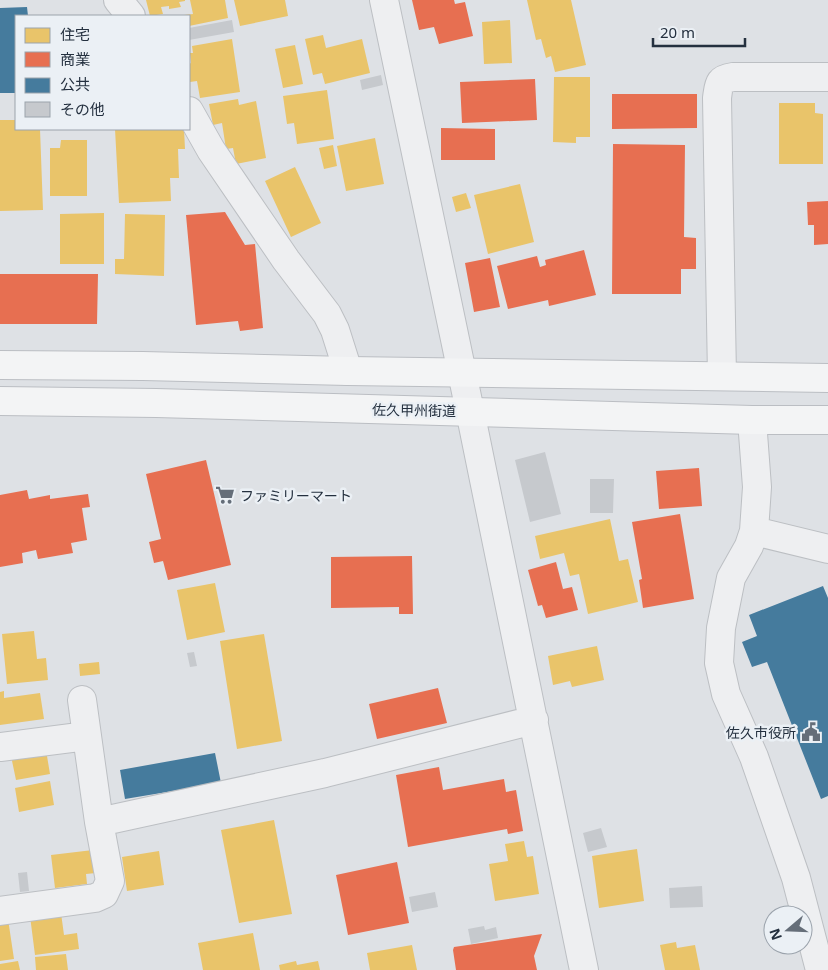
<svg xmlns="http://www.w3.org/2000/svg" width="828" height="970" viewBox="0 0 828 970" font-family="'Noto Sans','Noto Sans JP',sans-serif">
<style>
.homes{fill:#e9c46a}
.shops{fill:#e76f51}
.public{fill:#457b9d}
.building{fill:#c6c9cd}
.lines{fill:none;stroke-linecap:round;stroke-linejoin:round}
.minor-casing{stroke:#bcbfc3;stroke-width:30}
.major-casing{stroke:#bbbec3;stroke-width:30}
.minor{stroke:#eeeff1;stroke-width:28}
.major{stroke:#f3f4f5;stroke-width:28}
.labels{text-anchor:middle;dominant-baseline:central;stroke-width:5;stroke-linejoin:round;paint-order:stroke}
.street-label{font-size:14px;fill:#24303f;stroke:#ebf0f5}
.poi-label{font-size:14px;fill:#24303f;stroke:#ebf0f5;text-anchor:start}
</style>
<rect width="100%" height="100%" fill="#dee1e5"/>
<path class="homes" d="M146,0h39v1l-6,1 2,5 -12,2v-3l-8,1 2,7 -13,2z
M190,0h35l3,18 -39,8v-10l-5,-1 9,-1z
M234,0h51l3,16 -48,10z
M527,0h44l15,65 -31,7 -4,-16 -5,2 -5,-19 -5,1z
M510,20l2,43 -28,1 -2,-42z
M323,35l3,13 36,-9 8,34 -45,11 -3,-11 -9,2 -8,-36z
M232,39l8,53 -40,6 -3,-17 -7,1 -1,-18 2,-1 -1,-10h3l-1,-7z
M295,45l8,39 -20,4 -8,-39z
M554,77h36v60h-14v6l-23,-1z
M327,90l7,49 -37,5 -3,-21 -7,1 -4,-28z
M238,99l1,6 17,-4 10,57 -30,6 -3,-16 -7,1 -4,-26 -9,2 -4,-21z
M779,103h36v10l8,1v50h-44z
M0,120h16v9h24l3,81 -43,1z
M115,129h69l1,20h-7l1,29h-9l1,23 -52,2z
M375,138l9,46 -38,7 -9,-45z
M61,140h26v56h-37v-48h10z
M333,145l4,21 -13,3 -5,-21z
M295,167l26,56 -30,14 -26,-56z
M520,184l14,58 -46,12 -14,-59z
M466,193l5,15 -15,4 -4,-15z
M104,213v51h-44v-50z
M125,214l40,1 -1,61 -49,-2v-15h9z
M610,519l9,42 9,-2 10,43 -50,12 -9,-40 -9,2 -6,-23 -24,6 -5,-23z
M215,583l10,49 -38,8 -10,-50z
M34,631l3,28 9,-1 2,22 -41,4 -5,-50z
M264,634l18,107 -45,8 -17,-108z
M597,646l7,34 -32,7 -2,-6 -17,4 -5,-29z
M99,662l1,12 -20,2 -1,-12z
M4,691v7l36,-5 4,26 -44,6v-33z
M46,750l4,24 -34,6 -5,-24z
M50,781l4,24 -35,7 -4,-24z
M274,820l18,94 -53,9 -18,-93z
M524,841l3,16 6,-1 6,38 -44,7 -6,-37 19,-3 -3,-17z
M637,849l7,52 -45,7 -7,-52z
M93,850l3,23 -10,1 1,10 -32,4 -4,-33z
M159,851l5,34 -37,6 -5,-34z
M61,913l3,22 13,-2 2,16 -44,6 -5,-39z
M8,919l6,40 -14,2v-41z
M253,933l7,37h-57l-5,-27z
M676,942l1,6 18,-3 5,25h-35l-5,-25z
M412,945l5,25h-47l-3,-17z
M66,954l2,16h-32l-1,-13z
M18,961l2,9h-20v-6z
M296,961l1,4 21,-4 2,9h-40l-1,-5z"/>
<path class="shops" d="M412,0h42l1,4 10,-2 8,34 -34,8 -5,-17 -15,3z
M535,79l2,41 -75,3 -2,-41z
M612,94h85v34l-85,1z
M441,128l54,1v31h-54z
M613,144l72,1 -1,92 12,1v31h-15v25h-69z
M828,201v43l-14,1v-20h-6l-1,-23z
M225,212l20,33 10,-1 8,84 -23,3 -2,-10 -42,4 -10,-110z
M584,250l12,45 -47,11 -1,-6 -40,9 -11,-43 40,-10 3,11 6,-2 -1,-5z
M490,258l10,49 -26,5 -9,-49z
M0,274h98l-1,50h-97z
M206,460l25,105 -63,15 -5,-19 -9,2 -5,-21 12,-3 -15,-65z
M699,468l3,38 -43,3 -3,-38z
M27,490l2,9 21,-4v4l38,-5 2,13 -8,1 5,32 -16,3 2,10 -35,6 -2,-9 -14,3 1,10 -23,4v-72z
M680,514l14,85 -51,9 -4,-28 3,-1 -10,-57z
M412,556l1,58h-14v-7l-68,1v-51z
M556,562l7,27 9,-2 6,23 -32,8 -4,-13 -4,1 -10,-36z
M438,688l9,35 -70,16 -8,-35z
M439,767l4,23 61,-11 2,13 10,-2 7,41 -15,3 -1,-5 -99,18 -12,-72z
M397,862l12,61 -61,12 -12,-60z
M542,934l-8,22 3,14h-81l-3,-20 1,-3z"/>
<path class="public" d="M27,7l1,9h-12v77h-16v-85z
M823,586l5,12v198l-7,3 -54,-137 -15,5 -10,-25 15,-6 -8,-21z
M215,753l6,30 -96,16 -5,-29z"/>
<path class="building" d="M232,20l2,12 -45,8v-12z
M381,75l2,10 -21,5 -2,-10z
M545,452l16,62 -31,8 -15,-62z
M590,479h24l-1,34h-23z
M194,652l3,14 -7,1 -3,-14z
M601,828l6,19 -19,5 -5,-19z
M27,872l2,19 -9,1 -2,-19z
M702,886l1,21 -33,1 -1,-20z
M435,892l3,15 -26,5 -3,-15z
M484,926l1,4 11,-3 2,11 -27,6 -3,-15z"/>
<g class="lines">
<g class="minor-casing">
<path id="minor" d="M118,0l13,16
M384,0l86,411 114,559
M189,111l22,39 75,110 41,54 8,16 13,41
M722,376l-5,-278c2,-14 1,-19 16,-21h95
M752,420l5,67 -3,44 -5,15 -18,32 -10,50 -2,35 7,31 28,63 42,121 24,92
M754,531l74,18
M82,700l17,122
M0,747l87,-11
M0,911l95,-13 9,-4 6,-13 -11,-59 226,-49 209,-53"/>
</g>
<g class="major-casing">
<path id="major" d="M0,365l143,1 205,5 480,7
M0,401l156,2 596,17h76"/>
</g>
<use href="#minor" class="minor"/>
<use href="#major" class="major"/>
</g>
<defs>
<g id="supermarket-bare" transform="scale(1.5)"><path d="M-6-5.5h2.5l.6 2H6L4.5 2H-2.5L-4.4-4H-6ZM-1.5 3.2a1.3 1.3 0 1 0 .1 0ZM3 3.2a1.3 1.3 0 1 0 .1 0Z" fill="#656e79" stroke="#ebf0f5" stroke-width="2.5" paint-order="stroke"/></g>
<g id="civic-bare" transform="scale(1.5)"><path d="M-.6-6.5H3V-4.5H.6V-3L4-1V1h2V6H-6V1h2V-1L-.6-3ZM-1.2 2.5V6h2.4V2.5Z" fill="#656e79" stroke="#ebf0f5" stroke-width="2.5" paint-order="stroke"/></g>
</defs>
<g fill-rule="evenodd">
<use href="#supermarket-bare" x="225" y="495"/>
<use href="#civic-bare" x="811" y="732"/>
</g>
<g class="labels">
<g class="street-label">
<text transform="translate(414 410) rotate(1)">佐久甲州街道</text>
</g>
<g class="poi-label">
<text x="240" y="495">ファミリーマート</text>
<text x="796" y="732" text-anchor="end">佐久市役所</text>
</g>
</g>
<rect x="15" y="15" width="175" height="115" fill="#ebf0f5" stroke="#9ba3ac"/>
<rect x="25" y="28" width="25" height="15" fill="#e9c46a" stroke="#9ba3ac"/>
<text x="60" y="40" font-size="15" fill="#24303f">住宅</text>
<rect x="25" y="52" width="25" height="15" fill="#e76f51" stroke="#9ba3ac"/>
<text x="60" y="65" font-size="15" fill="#24303f">商業</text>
<rect x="25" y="78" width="25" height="15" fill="#457b9d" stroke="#9ba3ac"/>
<text x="60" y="90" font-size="15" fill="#24303f">公共</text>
<rect x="25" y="102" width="25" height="15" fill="#c6c9cd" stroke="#9ba3ac"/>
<text x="60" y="115" font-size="15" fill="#24303f">その他</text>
<g transform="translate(788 930) rotate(251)"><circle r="24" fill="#ebf0f5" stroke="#9ba3ac"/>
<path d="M0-4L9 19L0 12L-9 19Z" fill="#656e79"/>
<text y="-8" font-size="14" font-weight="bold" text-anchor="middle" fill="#24303f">N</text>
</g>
<path d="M653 38v8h92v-8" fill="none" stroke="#24303f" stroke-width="2.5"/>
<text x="660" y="38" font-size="15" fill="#24303f" stroke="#ebf0f5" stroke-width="4" paint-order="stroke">20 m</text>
</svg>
